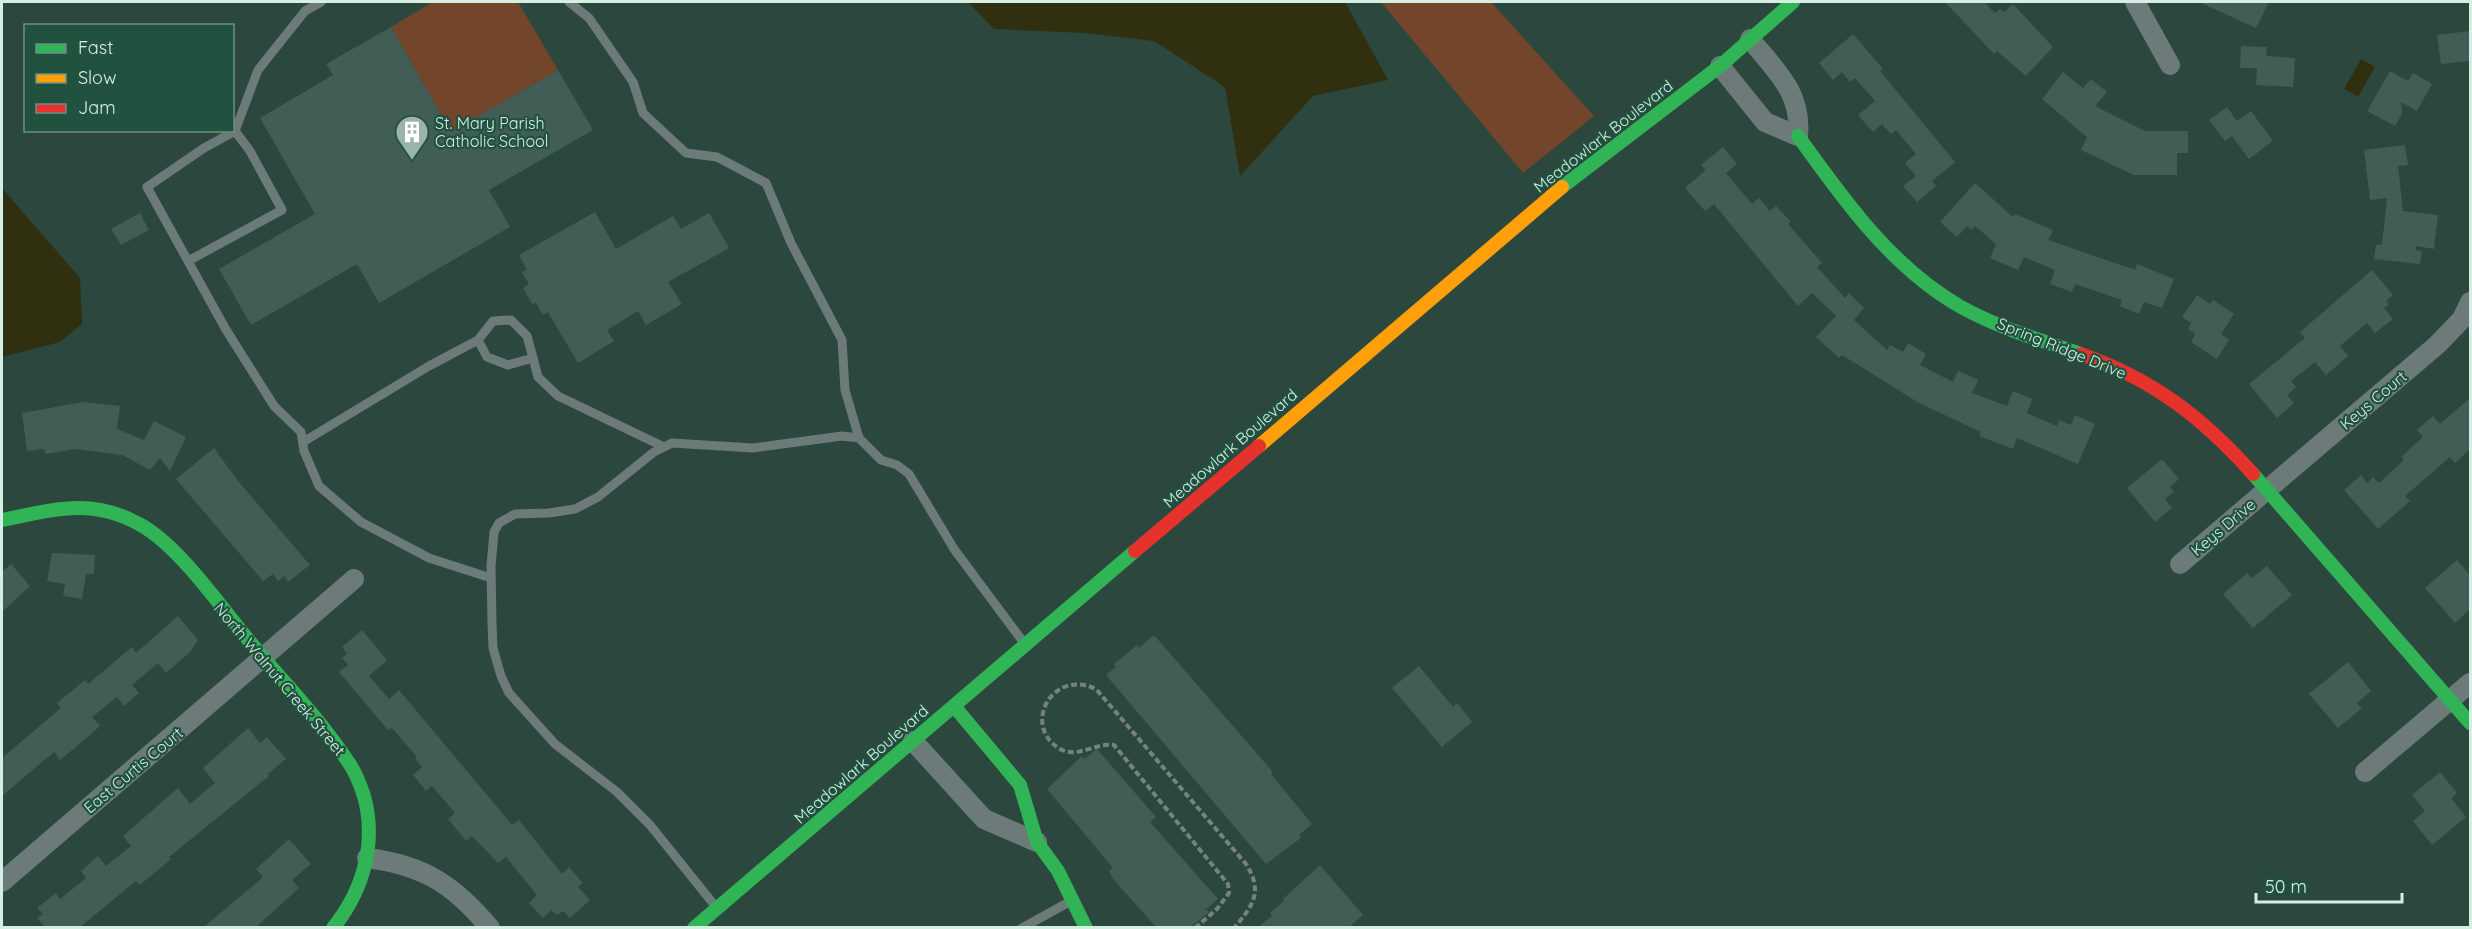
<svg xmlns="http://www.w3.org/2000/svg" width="2472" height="929" viewBox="0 0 2472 929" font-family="Quicksand,sans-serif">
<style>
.green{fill:#73452b}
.water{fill:#303011}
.building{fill:#425d56}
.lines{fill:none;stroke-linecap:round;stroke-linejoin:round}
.path{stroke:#758280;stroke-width:4;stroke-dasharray:6 3;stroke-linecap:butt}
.lane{stroke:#6c7b79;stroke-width:9}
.street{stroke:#6c7b79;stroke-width:20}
.fast{stroke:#30b455;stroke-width:14}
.slow{stroke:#ff9f0a;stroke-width:14}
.jam{stroke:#e5322d;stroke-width:14}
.labels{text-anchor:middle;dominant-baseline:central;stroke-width:4.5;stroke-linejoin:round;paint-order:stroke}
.poi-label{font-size:16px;fill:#d6efe3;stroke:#215240;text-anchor:start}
.street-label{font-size:16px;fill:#d6efe3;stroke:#215240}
</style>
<rect width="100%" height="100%" fill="#2c473d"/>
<path class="green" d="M433,2h85l40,68 -107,62 -60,-105z
M1381,2h110l103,114 -71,57z"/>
<path class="water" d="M968,2h377l43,78 -75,16 -73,80 -15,-89 -71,-46 -69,-8 -91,-4z
M2361,59l14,8 -17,30 -14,-8z
M2,188l78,90 2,46 -22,18 -58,15z"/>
<path class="building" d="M1945,2h39l11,11 5,-4 4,3 9,-8 40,43 -27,29 -29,-25 -3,3z
M2199,2h70l-13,26z
M391,27l60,105 107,-62 35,60 -104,60 21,37 -131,76 -22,-39 -106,61 -32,-56 96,-55 -55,-96 73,-43 -7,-11z
M2470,31v30l-29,3 -4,-29z
M1853,34l30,35 -3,2 75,91 -23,19 4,5 -19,16 -14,-16 13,-10 -11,-13 11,-9 -20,-24 -5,4 -9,-10 -9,8 -15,-17 17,-14 -20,-23 -5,4 -8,-10 -9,8 -14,-17z
M2241,46l26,1 -1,9 29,2 -2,29 -37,-2 1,-17h-17z
M2390,71l18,10 5,-8 19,11 -15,27 -16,-9 1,12 -7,12 -28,-15z
M2063,72l20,16 8,-9 16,13 -12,14 50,25h43v22h-11v22h-43l-53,-25 6,-13 -45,-38z
M2227,107l10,14 14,-10 22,30 -24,18 -17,-23 -7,5 -16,-21z
M2405,145l3,20 -10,1 5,45 35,4 -4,34 -18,-3v4l6,1 -2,13 -46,-5 2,-14h6l5,-47 -17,2 -6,-50z
M1723,147l14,17 -11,9 26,31 7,-6 11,13 6,-5 15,16 -3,2 34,39 -5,4 28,31 4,-5 15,15 -10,12 33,30 3,-5 13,7 5,-9 18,11 -6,11 33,17 5,-11 10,4 10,5 -6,13 35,13 6,-15 19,8 -5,14 30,13 2,-6 12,5 4,-10 20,9 -17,40 -61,-26 -4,11 -34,-13 2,-4 -62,-29 -77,-48 -3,3 -23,-21 20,-21 -24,-23 -14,13 -84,-102 -9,7 -20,-23 21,-18 -5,-5z
M1975,183l38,34 2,-3 38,16 -5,10 87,30 2,-6 37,15 -12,29 -18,-6 -5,12 -19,-8 2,-6 -47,-16 -3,8 -22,-8 5,-14 -31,-13 -6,13 -28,-12 6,-14 -21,-18 -4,4 -4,-4 -10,11 -17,-15z
M595,212l21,37 57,-33 8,13 28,-16 20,35 -61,34 14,22 -36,21 -8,-14 -31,19 7,11 -36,22 -30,-51 -5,3 -7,-12 -4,1 -9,-16 6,-4 -7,-12 5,-2 -8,-15z
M140,213l9,17 -28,15 -10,-16z
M2372,270l21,25 -7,6 3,4 -5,3 9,11 -18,14 -8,-10 -27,23 8,10 -22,19 -11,-13 -24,19 5,6 -9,8 7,8 -17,15 -28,-34 56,-46 -5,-6z
M2197,295l13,9 3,-4 21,14 -13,20 8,6 -12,19 -26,-17 4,-8 -7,-5 3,-6 -9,-6z
M2470,398v51l-15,14 -5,-6 -45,39 5,5 -32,28 -34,-39 17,-15 6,8 6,-6 6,6 25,-23 -3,-3 22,-20 -6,-7 16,-14 7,8z
M83,402l37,4 -3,23 27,11 10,-19 32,16 -16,34 -10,-13 -10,12 -28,-15 -46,-6 -30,5 -3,-5 -16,2 -5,-38z
M214,448l24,33 72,84 -22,17 -4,-6 -6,5 -5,-7 -10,7 -87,-102z
M2162,459l17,20 -9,8 4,5 -9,7 7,9 -17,14 -28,-34z
M52,553l43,2 -1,19h-8l-4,25 -19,-3 2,-12 -18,-3z
M2457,560l13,15v34l-15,14 -30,-35z
M11,564l19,22 -28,26v-40z
M2267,566l25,29 -39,33 -30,-34 24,-21 5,5z
M178,616l20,24 -8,12 -24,21 -8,-10 -26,22 7,8 -15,13 -7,-9 -25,20 8,9 -24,21 -16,13 -6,-8 -52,44v-38l59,-50 -4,-5 28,-23 3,4 44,-37 4,6z
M362,630l25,30 -18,16 20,23 10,-9 113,135 7,-5 43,54 7,-7 14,16 -5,4 12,13 -20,18 -7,-7 -6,4 -6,-5 -8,8 -14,-15 8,-8 -31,-38 -8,6 -26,-27 -6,5 -18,-22 7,-6 -23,-27 -6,5 -13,-16 9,-8 -7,-8 2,-2 -25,-29 -4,2 -49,-58 9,-7 -6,-7 5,-4 -5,-7z
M1154,635l119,137 -2,2 41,50 -13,11 2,3 -35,26 -160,-189 10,-8 -2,-3 23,-19 2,3z
M2348,662l23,29 -14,12 5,5 -24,20 -29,-34z
M1419,666l34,41 4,-4 15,19 -30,25 -50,-59z
M248,728l12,15 7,-6 19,22 -18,15 1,2 -100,81 2,2 -31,26 -4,-4 -56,46h-35l-8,-9 6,-4 -6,-6 19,-15 4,6 26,-21 -5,-7 17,-15 8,10 25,-20 -8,-10 55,-48 12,16 25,-21 -12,-15z
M1097,749l59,68 -6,5 68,77 -12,10 3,3 -18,15h-35l-42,-47 -5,-9 4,-3 -66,-79 35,-33 2,3z
M2440,772l17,21 -6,5 15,19 -34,28 -19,-24 12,-10 -13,-16z
M289,839l22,25 -19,16 7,8 -43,39h-52l59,-50 -7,-8z
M1320,865l43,50 -14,12h-91l14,-11 -2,-3 14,-12 -1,-2z"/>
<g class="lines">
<path class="path" d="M1195,928l22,-19 12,-16 -1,-9 -114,-139c-17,-3 -37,14 -54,4 -39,-23 -8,-81 36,-60l150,175c17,27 8,41 -12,64"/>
<path class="lane" d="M569,2l20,16 44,64 10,31 43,40 31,4 49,26 25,60 51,97 3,50 14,48
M235,131l23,-61 47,-59 16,-9
M188,261l94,-51 -32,-59 -15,-20 -31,17 -57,39 78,141 49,78 27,26 3,19 15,35 42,36 68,36 62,20
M478,340l15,-19 18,-1 16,16 6,22
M303,442l126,-76 49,-26 9,17 21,8 25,-7 5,19 20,19 104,50
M716,907l-66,-82 -33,-33 -62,-48 -46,-51 -8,-17 -8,-28 -1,-25 -1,-57 3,-34 5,-9 16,-9 34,-1 26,-4 23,-12 56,-45 18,-9 81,5 89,-12 17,2 22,22 16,5 12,9 45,75 70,94
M1022,928l49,-27"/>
<path class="street" d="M2135,2l35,63
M1720,66l45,56 33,14c4,-44 -22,-65 -48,-97
M2180,564l257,-219 25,-26 8,-17
M913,741l71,78 53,23
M2365,772l105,-89
M367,858c57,7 87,27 123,70
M2,882l352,-303"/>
<path class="fast" d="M1798,136c46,64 93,131 163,171 38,21 79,33 120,47
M1562,187l158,-121 73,-64
M2253,474l217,249
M2,520c50,-10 89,-23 137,4 40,21 82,84 112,119 32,39 70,77 98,120 7,10 11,21 15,33 13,47 -1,95 -31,132
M954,706l66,79 17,57 21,29 28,57
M694,928l441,-377"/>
<path class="slow" d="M1259,446l303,-259"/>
<path class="jam" d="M2081,354c73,26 121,63 172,120
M1135,551l124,-105"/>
</g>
<defs>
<g id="building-pin" transform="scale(1.725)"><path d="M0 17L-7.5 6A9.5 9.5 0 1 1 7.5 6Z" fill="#9ab4a9" stroke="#215240"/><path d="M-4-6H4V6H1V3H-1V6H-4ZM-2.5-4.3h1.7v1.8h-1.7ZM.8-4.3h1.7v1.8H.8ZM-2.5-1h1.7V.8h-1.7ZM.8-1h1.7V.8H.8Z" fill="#fff"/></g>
</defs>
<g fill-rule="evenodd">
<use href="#building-pin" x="412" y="132"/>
</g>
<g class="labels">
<g class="poi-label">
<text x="435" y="123">St. Mary Parish<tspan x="435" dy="18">Catholic School</tspan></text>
</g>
<g class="street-label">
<text transform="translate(1603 136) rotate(-38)">Meadowlark Boulevard</text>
<text transform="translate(2062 348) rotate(22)">Spring Ridge Drive</text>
<text transform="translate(2373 400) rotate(-40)">Keys Court</text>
<text transform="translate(1230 448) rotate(-41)">Meadowlark Boulevard</text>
<text transform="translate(2223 527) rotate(-40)">Keys Drive</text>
<text transform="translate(280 679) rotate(50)">North Walnut Creek Street</text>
<text transform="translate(861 764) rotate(-41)">Meadowlark Boulevard</text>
<text transform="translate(133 770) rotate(-40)">East Curtis Court</text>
</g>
</g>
<rect width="2472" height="929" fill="none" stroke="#d6efe3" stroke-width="6"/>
<rect x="24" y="24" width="210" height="108" fill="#215240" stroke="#699181" stroke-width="1.5"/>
<rect x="36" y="44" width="30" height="9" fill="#30b455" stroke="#699181" stroke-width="1.5"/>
<text x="78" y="54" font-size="18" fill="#d6efe3">Fast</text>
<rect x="36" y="74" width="30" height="9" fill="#ff9f0a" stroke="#699181" stroke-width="1.5"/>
<text x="78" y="84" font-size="18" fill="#d6efe3">Slow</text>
<rect x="36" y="104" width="30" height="9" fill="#e5322d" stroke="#699181" stroke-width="1.5"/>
<text x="78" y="114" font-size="18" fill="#d6efe3">Jam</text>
<path d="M2256 893v9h146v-9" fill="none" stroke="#d6efe3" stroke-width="3"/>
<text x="2265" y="893" font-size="18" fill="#d6efe3" stroke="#215240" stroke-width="4.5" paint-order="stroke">50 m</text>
</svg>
